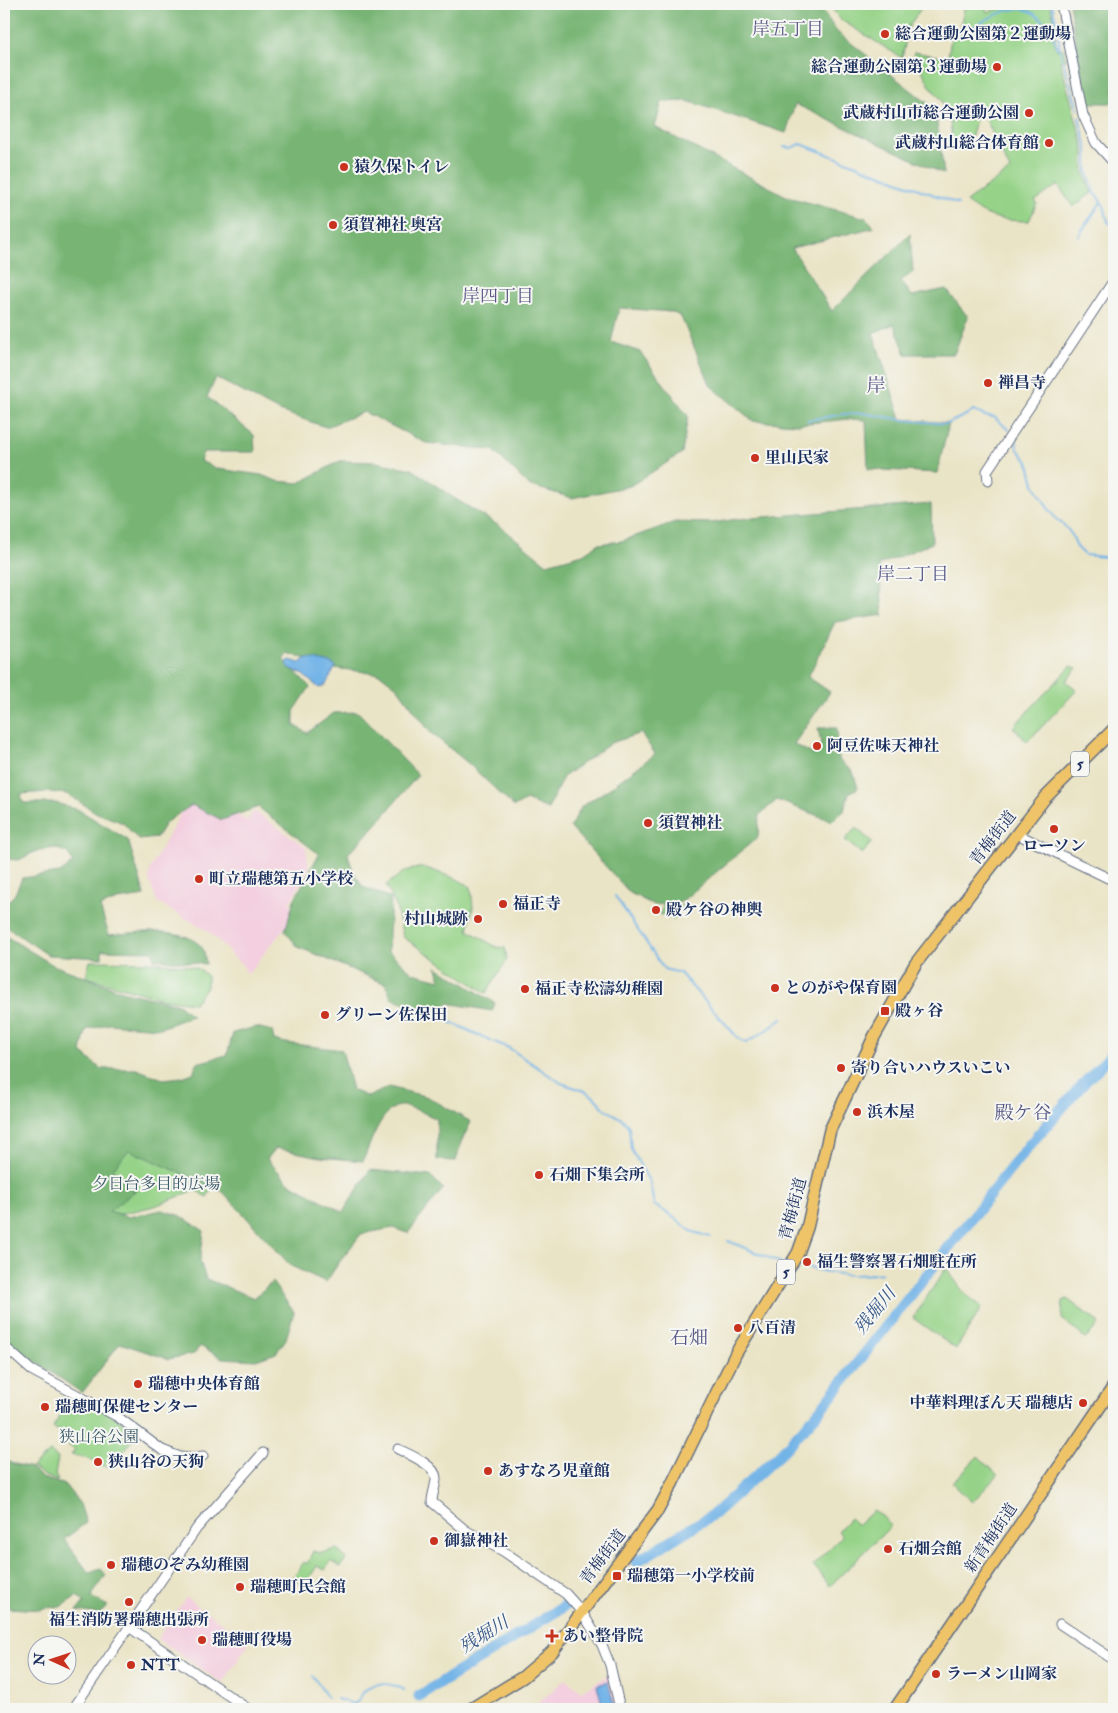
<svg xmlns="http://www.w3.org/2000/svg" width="1118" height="1713" viewBox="0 0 1118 1713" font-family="'IM FELL Double Pica','Noto Serif JP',serif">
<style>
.built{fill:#f3cfdf}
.green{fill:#96d388;stroke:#588173}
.forest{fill:#78b574;stroke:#4a7269}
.water{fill:#73b4e7;stroke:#4772a2}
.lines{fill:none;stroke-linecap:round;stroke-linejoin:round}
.stream{stroke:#73b4e7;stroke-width:2}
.river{stroke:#73b4e7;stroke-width:11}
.tertiary-casing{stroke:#636e82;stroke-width:11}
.primary-casing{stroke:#636e82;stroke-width:14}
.tertiary{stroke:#fff;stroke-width:9}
.primary{stroke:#efc469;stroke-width:11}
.poi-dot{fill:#c8321e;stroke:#f6f6f2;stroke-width:2}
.labels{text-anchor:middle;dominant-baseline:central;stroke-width:4;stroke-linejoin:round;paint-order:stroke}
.shield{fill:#f6f6f2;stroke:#5d6b8a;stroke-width:1}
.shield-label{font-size:15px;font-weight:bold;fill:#1b2f5e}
.poi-label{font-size:16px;font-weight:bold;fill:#1b2f5e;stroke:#f6f6f2;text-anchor:start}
.street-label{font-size:16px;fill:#1b2f5e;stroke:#f6f6f2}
.park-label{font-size:16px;fill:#3a5868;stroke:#f6f6f2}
.neighbourhood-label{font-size:18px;fill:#565785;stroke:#f6f6f2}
.water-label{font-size:18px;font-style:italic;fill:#355787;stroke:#f6f6f2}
.quarter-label{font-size:19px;fill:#565785;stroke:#f6f6f2}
</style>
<rect width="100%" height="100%" fill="#f6f6f2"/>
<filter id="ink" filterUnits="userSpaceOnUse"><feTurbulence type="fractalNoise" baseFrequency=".02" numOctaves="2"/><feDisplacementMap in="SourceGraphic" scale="10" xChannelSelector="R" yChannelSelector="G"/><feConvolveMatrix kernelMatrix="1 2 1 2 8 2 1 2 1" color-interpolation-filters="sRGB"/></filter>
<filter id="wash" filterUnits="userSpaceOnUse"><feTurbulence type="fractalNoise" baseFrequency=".0096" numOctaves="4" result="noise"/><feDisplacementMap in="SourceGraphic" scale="20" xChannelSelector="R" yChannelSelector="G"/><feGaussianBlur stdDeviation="1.12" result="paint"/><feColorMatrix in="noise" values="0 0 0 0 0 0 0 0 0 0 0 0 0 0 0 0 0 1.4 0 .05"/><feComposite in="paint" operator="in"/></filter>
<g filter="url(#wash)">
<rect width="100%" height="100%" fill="#eae4c6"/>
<path class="built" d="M192,804l30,16 12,-7 13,8 7,-10 52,36 3,21 -19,34 4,14 -46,58 -6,-9 -33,-33 -52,-30 -8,-22 1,-11 32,-58z
M186,1597l61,44 1,4 -26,38 -65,-44z
M609,1675l8,34h-85l33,-30 16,12z"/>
<path class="green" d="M828,4h96l-15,22 -7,32 -61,-38z
M965,4h19l3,8 30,-8h33l6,24 -1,14 2,8 6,-2 3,11 -6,2 24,87v24l8,21 -19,14 -15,-22 -23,16 2,2 -8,18c-27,0 -42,-3 -63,-19l44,-32 -29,-61 -3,10h-2l-4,17 -19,9 -4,-29 -9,-18 -9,-10 -18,-35 1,-1 34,6 3,-22h7z
M1071,666l6,2 -11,13 11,9 -50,52 -14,-15z
M856,828l16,14 -10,12 -17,-14z
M423,867l34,12 14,8 2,21 -5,22 28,17 9,1 2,12 -21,33 -83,-56 -7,-31 -10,-21 19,-14z
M671,900l14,8 -12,12 -13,-6 5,-13z
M90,961l63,1 36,4 10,3 8,7v11l-13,16 -31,-4 -77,-22z
M129,1149l83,38 -5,10 -12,-7 -40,16 -44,10 -3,-5 28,-21 -24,-20z
M946,1268l19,26 17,13 -26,42 -43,-31z
M1067,1299l32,24 -13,16 -24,-20 1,-18z
M72,1395l45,23 21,17 -29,32 -10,-2 -7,-5 -21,-5 4,-5 -7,-5 4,-5 -19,-13z
M50,1452l8,6 -3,17 3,5 -1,1 -14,-6 -11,-8z
M978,1456l20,19 -26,27 -20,-19z
M873,1511l9,5 9,10 -61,60 -17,-21 29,-29 -4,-5 12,-13 8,7z
M337,1549l9,10 -6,8 -9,-6 -6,9 -8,-4 -13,20 -11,-8 11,-16 3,2 6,-13 8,2z"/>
<path class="forest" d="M4,4h814l19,28 98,77 9,65 -149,-70 -9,29 -99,-32 -25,1 -7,25 133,70 78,21 9,9 -83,21 40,63 78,-77 3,38 -12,9 11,15 34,-7 22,28 -14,37h-48l-12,-30 -21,9 28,86 48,4 -12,50 -69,-4 -2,-49 -16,-1 -53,5 -44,-3 -42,-35 -30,-69 -9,-5 -53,-4 -8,34 29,10 48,64 -6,37 -52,33 -58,12 -44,-13 -35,-35 -67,-7 -62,-31 -38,15 -47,-16 -63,-33 -9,19 47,38 1,17h-52l-3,9 18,8 43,6 16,6 22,2 41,-22 36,1 36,7 42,29 47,29 46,37 36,-10 15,-10 24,-3 53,-19 36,1 27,-4 193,-15 1,39 -53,22 4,50 -48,7 -27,55 22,15 -36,52 20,11 7,-12 -3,-15h19l2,32 14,12 5,16 -9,5 -5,18 -12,10 -55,-21 -18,15 -1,22 -76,64 -28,4 -24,-12 -60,-66 12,-21 28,-18 45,-34 -14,-21 -30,10 -48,34 -15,32 -22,-9 -12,7 -45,-43 -39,-32 -33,-45 -17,-13 -45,-6 -48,-15 -4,6 27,28 -16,24v14l13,8 27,-20 24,-1 60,63 -44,52 -26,27 5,17 10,16 28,11 -3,53 25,22 27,7 -3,-13 58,36 -3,8 -44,-8 -7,13 -50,-18 -5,-14 -88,-37 -13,-16 9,-31 25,-46 -61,-47 -36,13 -30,-15 -26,17 -10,16 -17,2 -16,-17 -26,-10 -30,-19 -19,-2 -27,2 2,9h33l23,7 49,30 17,56 -28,4 -17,7 9,28c25,-2 77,-11 94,14 2,4 2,11 3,15l-52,-5 -1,-8 -51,-1v8l-54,-3 -44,-30v-19l11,-12 7,-16 38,-5 13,-10 -5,-10 -13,-5 -19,3 -17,9 -15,-1z
M1069,4h45v99h-27z
M4,935l49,30 72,27 53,12 14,12 -32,12 -52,-4 -22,6 -5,22 20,17h35l27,10 19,-2 11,-4 4,-10 30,-8 6,-22 23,-6 16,4 2,9 12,3 56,7 10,40 16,7 21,-10 39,10 43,25 -10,20 -5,19 -19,-1v-41c-9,-4 -24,-12 -33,-13 -22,-3 -34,39 -41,55l-43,-4 -44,-9 -9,11 21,23 55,30 27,-42 61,6 12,13 -35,44 -15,-5 -32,6 -23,30 -12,18 -35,-16 -68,-74 -94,-42 -17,20 24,20 -27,21 20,6 33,-7 19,6 23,15 -4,30 6,18 48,19 18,-16 22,30 -8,27 -10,14 -20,7 -34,-2 -22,-12 -6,8 -26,5 -48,-16 -38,50 -78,-53z
M4,1456l7,7 20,5 11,10 23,7 15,19 6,19 -22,16 25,34 12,-4 5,6 -15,22 17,9 -9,8 -22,-3 7,-9 -7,-6 -17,11 -17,1 -2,2 -32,-2 -5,-6z"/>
<path class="water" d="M306,658c7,1 26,4 30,8l-11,20 -6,2 -17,-14 -14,-7 -1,-5 3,-2 10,3z
M608,1682l6,23 -11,3 -6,-23z"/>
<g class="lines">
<path class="stream" d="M1052,4l6,26 2,21 18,59
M959,37c15,-11 41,-28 60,-28 20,-1 33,23 39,39h1
M1079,117l8,32v23l8,21 9,13 4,16 6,4
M784,147l7,1 10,-4 157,60
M1079,236c6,-12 15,-22 22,-34
M808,420l36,-6 18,-1 42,7 43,4 27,-13 11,5 9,1 15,13
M1016,437l1,11 12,15 5,21 14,24 9,12 8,6 7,9 5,12 8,8 29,3
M615,896l49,73 16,4 58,65 8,5 27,-17 9,-8
M437,1016l48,22 24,10 52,35 24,8 8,5 12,13 17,10 7,8 2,22 19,34 4,22 15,9 22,17 19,6
M728,1241l58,24
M803,1266c31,9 48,11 79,7
M313,1676l14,21
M337,1699l17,5c6,-4 8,-12 14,-16 10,-8 27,-3 36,2"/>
<path class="river" d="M636,1562l78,-48 67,-61 28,-30 20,-24 201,-255 54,-61 30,-31
M419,1696l149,-92"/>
</g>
</g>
<g filter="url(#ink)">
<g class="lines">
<g class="tertiary-casing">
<path id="tertiary" d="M1061,4l22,111 13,28 18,20
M988,481l-1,-10 127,-191
M1017,834l97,47
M4,1346l27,24 87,47 44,33 18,7 10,1 13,-2
M398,1449c10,5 38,16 38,29 0,8 -4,16 -4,24l33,28 38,21 63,43 16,18 20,33 8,20 10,44
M1060,1624l54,36
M129,1627l119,82
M73,1709l124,-181 66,-75"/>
</g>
<g class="primary-casing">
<path id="primary" d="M471,1709l52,-32 29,-25 106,-142 14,-26 64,-131 62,-100 9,-25 23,-98 44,-93 42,-74 129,-165 69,-69
M895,1709l219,-323"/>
</g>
<use href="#tertiary" class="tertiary"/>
<use href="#primary" class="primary"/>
</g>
</g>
<g class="poi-dot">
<circle cx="885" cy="34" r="5"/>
<circle cx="997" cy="67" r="5"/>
<circle cx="1029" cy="113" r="5"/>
<circle cx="1049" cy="143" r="5"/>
<circle cx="344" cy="167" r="5"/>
<circle cx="333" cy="225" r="5"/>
<circle cx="988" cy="383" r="5"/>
<circle cx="755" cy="458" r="5"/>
<circle cx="817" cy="746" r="5"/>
<circle cx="648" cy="823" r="5"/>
<circle cx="1054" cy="829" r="5"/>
<circle cx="199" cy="879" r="5"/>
<circle cx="503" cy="904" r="5"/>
<circle cx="656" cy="910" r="5"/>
<circle cx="478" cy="919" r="5"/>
<circle cx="775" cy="988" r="5"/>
<circle cx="525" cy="989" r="5"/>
<rect x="880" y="1006" width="10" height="10" rx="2.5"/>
<circle cx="325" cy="1015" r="5"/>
<circle cx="841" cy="1068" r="5"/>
<circle cx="857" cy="1112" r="5"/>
<circle cx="539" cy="1175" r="5"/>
<circle cx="807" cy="1262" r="5"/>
<circle cx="738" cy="1328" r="5"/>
<circle cx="138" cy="1384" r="5"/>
<circle cx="1083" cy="1403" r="5"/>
<circle cx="45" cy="1407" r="5"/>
<circle cx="98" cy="1462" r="5"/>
<circle cx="488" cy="1471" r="5"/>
<circle cx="434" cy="1541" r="5"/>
<circle cx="888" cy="1549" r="5"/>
<circle cx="111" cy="1565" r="5"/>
<rect x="612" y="1571" width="10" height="10" rx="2.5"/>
<circle cx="240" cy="1587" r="5"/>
<circle cx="129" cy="1602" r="5"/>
<path d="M549.5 1628.5h5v5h5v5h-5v5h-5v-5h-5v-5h5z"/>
<circle cx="202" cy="1640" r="5"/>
<circle cx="131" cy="1665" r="5"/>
<circle cx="936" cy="1674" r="5"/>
</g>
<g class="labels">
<g class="shield">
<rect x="1071" y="751.5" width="18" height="25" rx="4"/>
<rect x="777" y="1259.5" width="18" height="25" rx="4"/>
</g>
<g class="shield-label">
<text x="1080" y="764">5</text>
<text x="786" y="1272">5</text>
</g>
<g class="poi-label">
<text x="895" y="34">総合運動公園第２運動場</text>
<text x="987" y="67" text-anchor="end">総合運動公園第３運動場</text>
<text x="1019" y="113" text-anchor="end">武蔵村山市総合運動公園</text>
<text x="1039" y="143" text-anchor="end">武蔵村山総合体育館</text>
<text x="354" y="167">猿久保トイレ</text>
<text x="343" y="225">須賀神社 奥宮</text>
<text x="998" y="383">禅昌寺</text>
<text x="765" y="458">里山民家</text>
<text x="827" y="746">阿豆佐味天神社</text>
<text x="658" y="823">須賀神社</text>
<text x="1054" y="846" text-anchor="middle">ローソン</text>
<text x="209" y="879">町立瑞穂第五小学校</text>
<text x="513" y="904">福正寺</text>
<text x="666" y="910">殿ケ谷の神輿</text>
<text x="468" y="919" text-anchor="end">村山城跡</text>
<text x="785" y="988">とのがや保育園</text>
<text x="535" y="989">福正寺松濤幼稚園</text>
<text x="895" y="1011">殿ヶ谷</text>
<text x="335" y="1015">グリーン佐保田</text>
<text x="851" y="1068">寄り合いハウスいこい</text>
<text x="867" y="1112">浜木屋</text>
<text x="549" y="1175">石畑下集会所</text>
<text x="817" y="1262">福生警察署石畑駐在所</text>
<text x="748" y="1328">八百清</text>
<text x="148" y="1384">瑞穂中央体育館</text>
<text x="1073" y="1403" text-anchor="end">中華料理ぼん天 瑞穂店</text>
<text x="55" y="1407">瑞穂町保健センター</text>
<text x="108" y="1462">狭山谷の天狗</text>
<text x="498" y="1471">あすなろ児童館</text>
<text x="444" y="1541">御嶽神社</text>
<text x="898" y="1549">石畑会館</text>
<text x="121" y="1565">瑞穂のぞみ幼稚園</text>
<text x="627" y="1576">瑞穂第一小学校前</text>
<text x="250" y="1587">瑞穂町民会館</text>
<text x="129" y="1620" text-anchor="middle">福生消防署瑞穂出張所</text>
<text x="563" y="1636">あい整骨院</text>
<text x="212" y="1640">瑞穂町役場</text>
<text x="141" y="1665">NTT</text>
<text x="946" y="1674">ラーメン山岡家</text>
</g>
<g class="street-label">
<text transform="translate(993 838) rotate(-52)">青梅街道</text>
<text transform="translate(793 1209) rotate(-75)">青梅街道</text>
<text transform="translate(991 1538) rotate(-56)">新青梅街道</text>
<text transform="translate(603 1557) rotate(-53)">青梅街道</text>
</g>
<g class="park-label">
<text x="156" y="1184">夕日台多目的広場</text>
<text x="99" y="1437">狭山谷公園</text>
</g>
<g class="neighbourhood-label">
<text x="788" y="29">岸五丁目</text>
<text x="498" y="296">岸四丁目</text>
<text x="913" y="574">岸二丁目</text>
</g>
<g class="water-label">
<text transform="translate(875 1311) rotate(-51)">残堀川</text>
<text transform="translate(484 1635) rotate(-32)">残堀川</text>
</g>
<g class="quarter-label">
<text x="876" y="386">岸</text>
<text x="1023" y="1113">殿ケ谷</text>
<text x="689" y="1338">石畑</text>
</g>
</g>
<rect width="1118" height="1713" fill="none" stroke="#f6f6f2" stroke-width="20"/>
<g transform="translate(52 1660) rotate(273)"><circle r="24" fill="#f6f6f2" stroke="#9ea6b7"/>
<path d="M0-4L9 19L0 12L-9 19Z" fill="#c8321e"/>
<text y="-8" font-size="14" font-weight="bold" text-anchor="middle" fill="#1b2f5e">N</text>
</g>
</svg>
